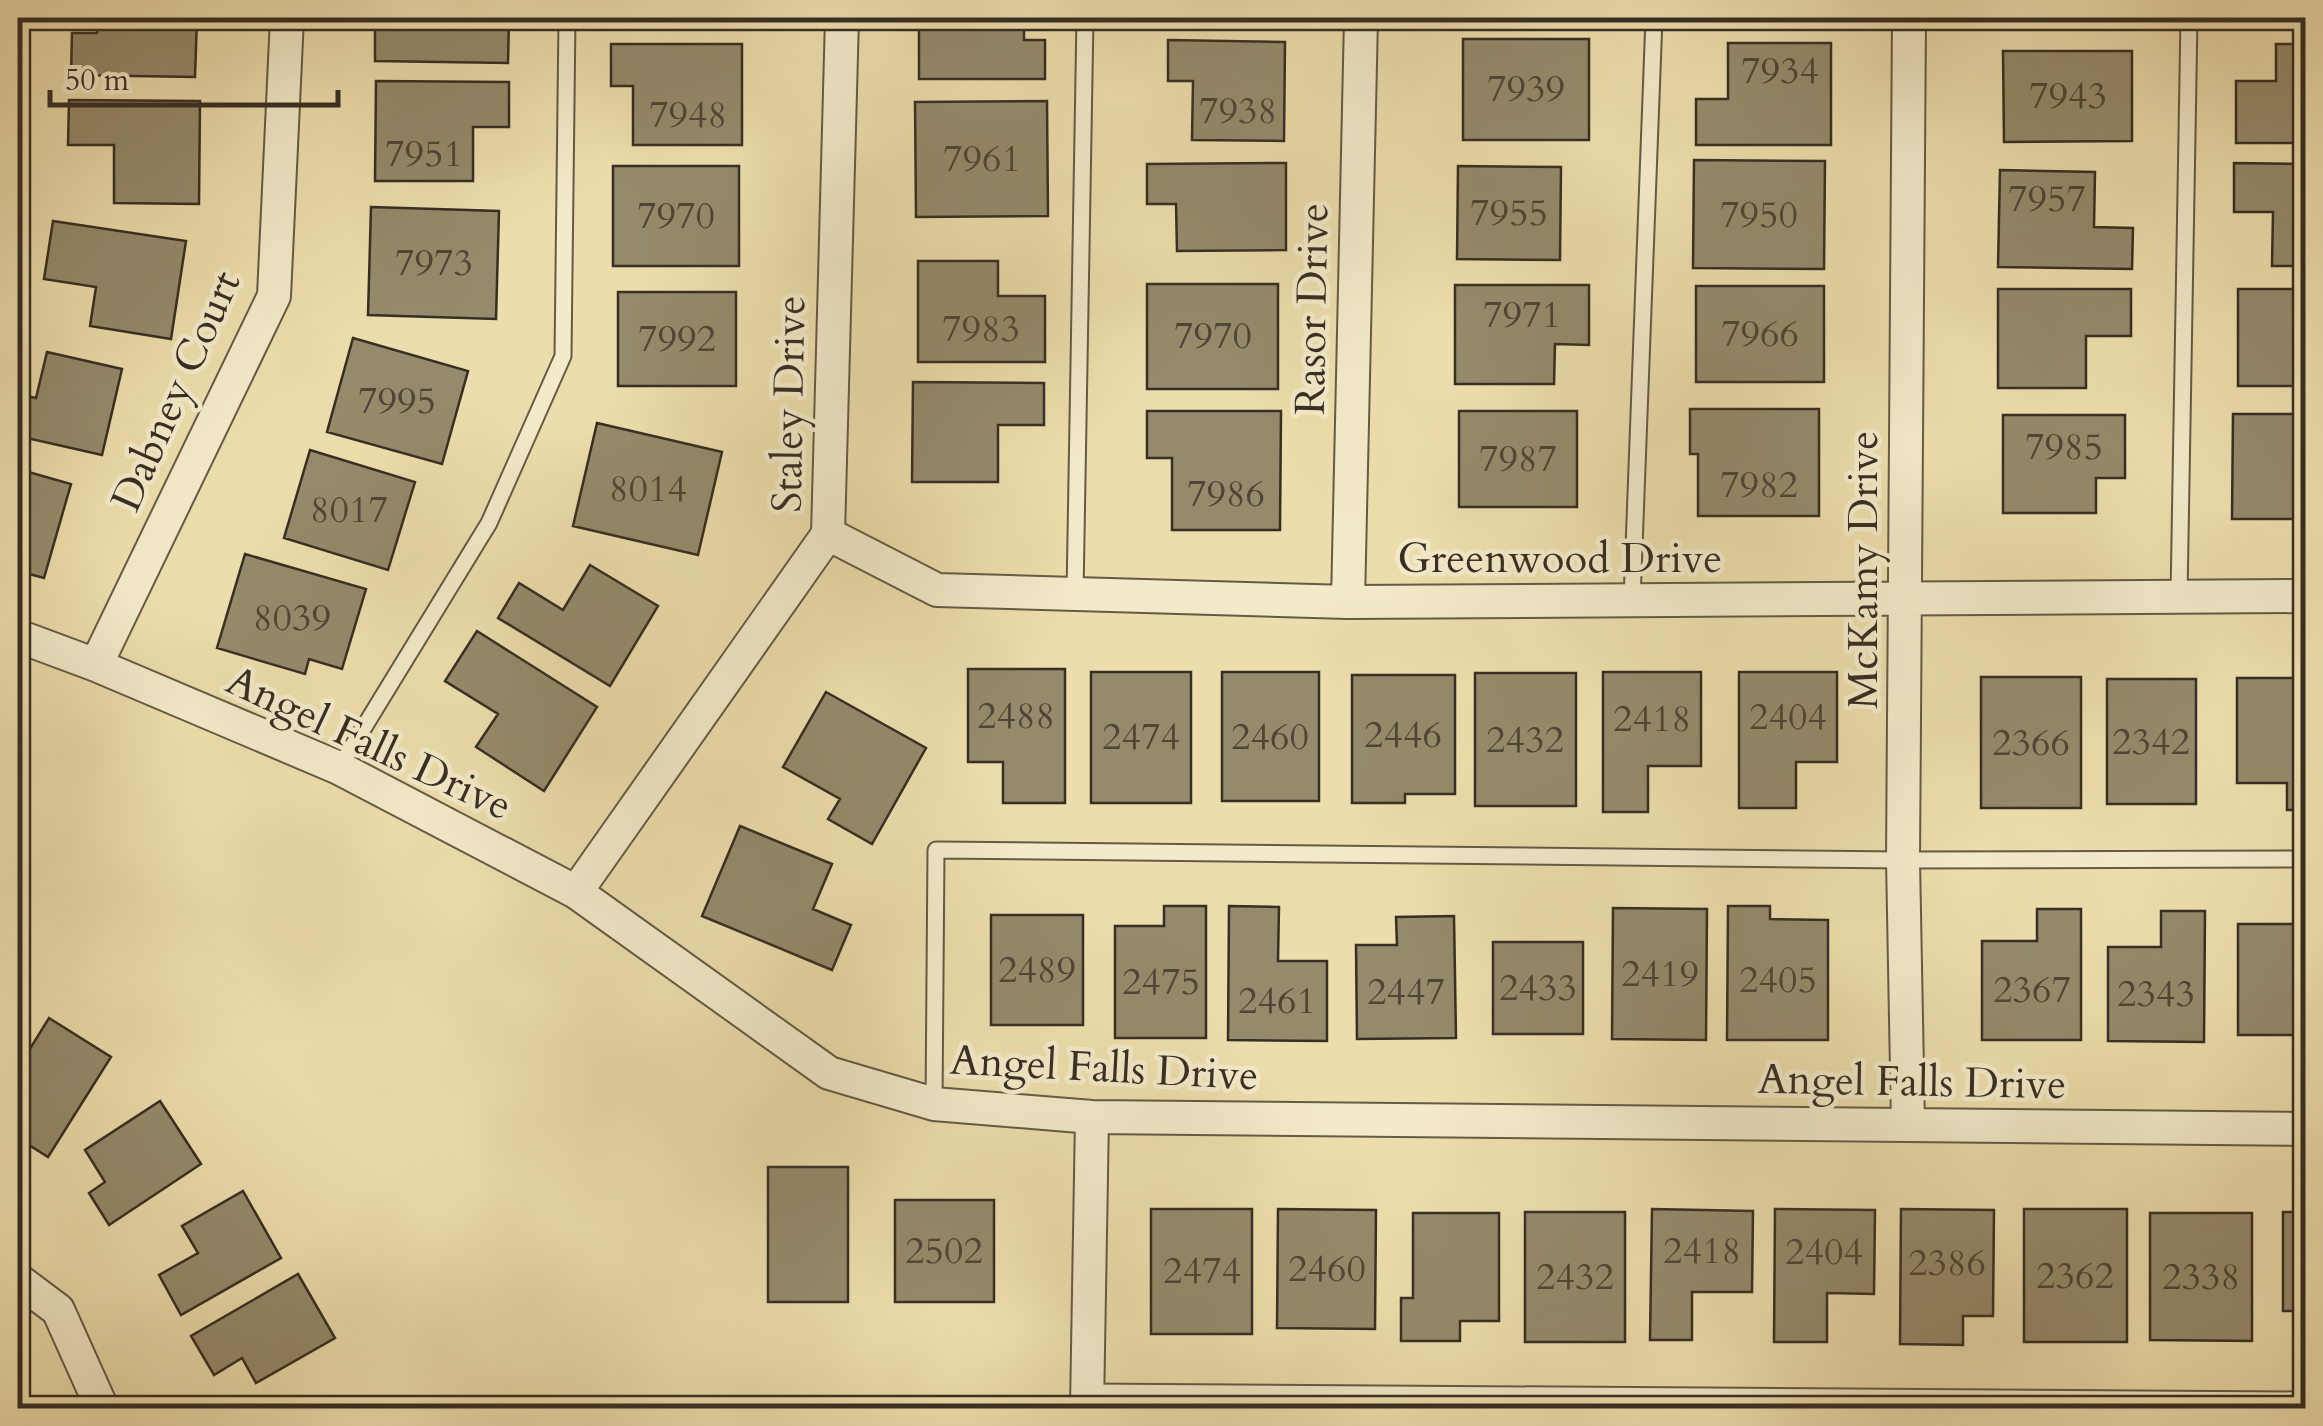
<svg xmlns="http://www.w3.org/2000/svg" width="2323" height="1426" viewBox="0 0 2323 1426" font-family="Cardo,serif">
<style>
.building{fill:#958a6b;stroke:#372e24;stroke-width:2.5}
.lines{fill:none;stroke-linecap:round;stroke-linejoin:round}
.lane-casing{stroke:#645a46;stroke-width:19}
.street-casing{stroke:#645a46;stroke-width:36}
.lane{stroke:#f3eac9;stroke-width:15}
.street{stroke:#f3eac9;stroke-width:32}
.labels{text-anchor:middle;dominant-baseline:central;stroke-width:9;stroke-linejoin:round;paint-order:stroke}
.number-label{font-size:38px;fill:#4e4536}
.street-label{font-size:42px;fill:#372e24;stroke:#f3eac9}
</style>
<rect width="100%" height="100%" fill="#ecdeac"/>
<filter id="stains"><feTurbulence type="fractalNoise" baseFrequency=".002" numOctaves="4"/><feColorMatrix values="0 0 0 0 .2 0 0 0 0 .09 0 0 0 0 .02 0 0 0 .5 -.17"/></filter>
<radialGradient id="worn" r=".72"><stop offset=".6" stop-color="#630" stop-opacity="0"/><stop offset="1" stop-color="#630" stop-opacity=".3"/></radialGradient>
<path class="building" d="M98,18h99l-2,59 -124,-2 1,-42h25z
M375,18h134l-1,45 -133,-2z
M919,18h105v22h21v39h-126z
M1156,18h131v3h-131z
M2006,18h131v1z
M2238,18h68v2h-68z
M1463,39h126v101h-126z
M1168,40l117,2 -1,99 -92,-1 1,-59h-25z
M1728,43h103v102h-135v-46h32z
M611,44h131v101h-109v-59h-22z
M2276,44h30v99h-70v-62h40z
M2003,51h129v90l-128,1z
M376,81l133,1v45h-36v54h-98z
M69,100l131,1 -1,103 -85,-1v-58h-46z
M1047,101l1,115 -132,1 -1,-115z
M1694,160l131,1 -1,108 -131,-1z
M1286,163v87l-109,1 -1,-47h-29v-40z
M2234,163l72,1v102h-34l1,-54h-39z
M613,166h126v100h-126z
M1458,166l103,1 -1,93 -103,-1z
M2000,170l95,2 -1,55 39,1 -1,41 -134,-2z
M371,207l128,4 -3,108 -128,-4z
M53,221l133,20 -15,98 -81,-13 6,-39 -52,-8z
M918,261h80v35h47v66h-127z
M1147,284h131v105h-131z
M1455,285h134v60l-34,-1 -1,40h-99z
M1696,286h128v96h-128z
M1998,289h133v47h-45v52h-88z
M2238,289h68v97h-68z
M618,292h118v94h-118z
M353,338l115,33 -26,93 -115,-32z
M47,352l75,17 -20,86 -84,-19v-42l18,4z
M913,382l131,1v42h-46v57h-86z
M1690,409h129v107h-121v-62h-8z
M1147,411h134l-1,119h-108v-72h-25z
M1459,411h118v96h-118z
M2233,414h73v105h-74z
M2003,415h122v63h-29v35h-93z
M597,423l125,29 -24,103 -125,-29z
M310,450l105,32 -27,88 -104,-32z
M18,469l53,15 -27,94 -26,-7z
M245,554l121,35 -24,80 -33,-10 -4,15 -88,-26z
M590,565l68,41 -48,80 -112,-68 21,-35 44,27z
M477,631l120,76 -53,84 -68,-44 22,-33 -53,-33z
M968,669h97v134h-62v-41h-35z
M1091,672h100v131h-100z
M1222,672h97v129h-97z
M1603,672h98v94h-53v46h-45z
M1739,672h98v90h-41v46h-57z
M1475,673h101v133h-101z
M1352,675h103v119h-50v9h-53z
M1981,677h100v131h-100z
M2237,678h69v132h-19v-27h-50z
M2107,679h89v125h-89z
M826,692l100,56 -54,96 -44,-25 12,-20 -57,-32z
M740,826l92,38 -19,45 38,16 -19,45 -130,-54z
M1164,906h42v132h-91v-112h49z
M1229,906l50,1 -1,54h49v80l-99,-1z
M1728,906h42v13l58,1v120h-101z
M1613,908l94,1 -1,131 -94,-1z
M2037,909h44v131h-99v-99h55z
M2161,911h44l-1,131 -96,-1v-94h53z
M991,915h92v110h-92z
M1454,916l2,122 -99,1 -1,-94h41l-1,-28z
M2238,924h68v111h-68z
M1493,942h90v92h-90z
M49,1018l62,39 -63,100 -30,-19v-70z
M160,1101l41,63 -92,61 -20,-32 16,-11 -20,-32z
M768,1167h80v135h-80z
M243,1191l38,67 -100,57 -22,-40 39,-22 -16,-27z
M895,1200h99v102h-99z
M1151,1209h101v125h-101z
M1278,1209l98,1 -1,119 -98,-1z
M1652,1209l101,2 -1,81h-60v48h-42z
M1775,1209l100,1 -1,84 -47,-1v49h-53z
M1901,1209l93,1 -1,106h-30v29l-63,-1z
M2024,1209h103v133h-103z
M1525,1212h100v130h-100z
M2283,1212h23v99h-23z
M1413,1213h86v108h-39v20h-59v-43h12z
M2150,1213h102v128l-102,-1z
M298,1274l37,64 -79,45 -14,-25 -28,17 -23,-39z
M889,1397h104v11h-104z"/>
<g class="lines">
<g class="lane-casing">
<path id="lane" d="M18,102v-84
M1075,594l10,-576
M2179,597l10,-579
M1632,600l22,-582
M339,768l150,-245 74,-167 4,-338
M934,1104l2,-254 967,10 403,-1
M1087,1392l1219,8"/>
</g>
<g class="street-casing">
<path id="street" d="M828,534l109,56 411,12 958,-6
M1348,602l13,-584
M18,636l78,29 243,103 237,124 253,181 105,31 158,13 1214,12
M96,665l178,-369 13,-278
M576,892l252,-358 14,-516
M1908,1124l-5,-264 6,-842
M18,1280l40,30 44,98
M1087,1408l5,-291"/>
</g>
<use href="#lane" class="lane"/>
<use href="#street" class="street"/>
</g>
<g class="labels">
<g class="number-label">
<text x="1780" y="71">7934</text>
<text x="1526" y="89">7939</text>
<text x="2068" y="96">7943</text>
<text x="1238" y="111">7938</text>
<text x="688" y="115">7948</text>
<text x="424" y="154">7951</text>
<text x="982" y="159">7961</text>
<text x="2047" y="199">7957</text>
<text x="1509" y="213">7955</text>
<text x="1759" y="215">7950</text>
<text x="676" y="216">7970</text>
<text x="434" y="263">7973</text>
<text x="1522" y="315">7971</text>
<text x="981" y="329">7983</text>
<text x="1760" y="334">7966</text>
<text x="1213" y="336">7970</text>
<text x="677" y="339">7992</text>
<text x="397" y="401">7995</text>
<text x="2064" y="447">7985</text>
<text x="1518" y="459">7987</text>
<text x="1759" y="485">7982</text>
<text x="648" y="489">8014</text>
<text x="1226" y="494">7986</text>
<text x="349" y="510">8017</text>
<text x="292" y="618">8039</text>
<text x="1016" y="716">2488</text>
<text x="1788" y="717">2404</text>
<text x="1652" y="719">2418</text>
<text x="1403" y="735">2446</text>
<text x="1141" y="737">2474</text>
<text x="1270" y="737">2460</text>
<text x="1525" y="740">2432</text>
<text x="2151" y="742">2342</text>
<text x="2031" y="743">2366</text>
<text x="1037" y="970">2489</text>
<text x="1660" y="974">2419</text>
<text x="1778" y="980">2405</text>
<text x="1161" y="982">2475</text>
<text x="1538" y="988">2433</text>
<text x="2032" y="990">2367</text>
<text x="1406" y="992">2447</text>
<text x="2156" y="994">2343</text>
<text x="1277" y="1001">2461</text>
<text x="944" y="1251">2502</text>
<text x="1702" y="1251">2418</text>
<text x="1824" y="1252">2404</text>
<text x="1947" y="1263">2386</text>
<text x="1327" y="1269">2460</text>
<text x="1202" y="1271">2474</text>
<text x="2075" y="1276">2362</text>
<text x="1575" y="1277">2432</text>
<text x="2201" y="1277">2338</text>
</g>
<g class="street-label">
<text transform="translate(1312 309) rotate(-89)">Rasor Drive</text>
<text transform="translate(176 391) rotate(-66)">Dabney Court</text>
<text transform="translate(789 404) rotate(-89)">Staley Drive</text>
<text x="1560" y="558">Greenwood Drive</text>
<text transform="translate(1863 570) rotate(-90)">McKamy Drive</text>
<text transform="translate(369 743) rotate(25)">Angel Falls Drive</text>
<text transform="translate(1104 1068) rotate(3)">Angel Falls Drive</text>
<text transform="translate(1912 1082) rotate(1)">Angel Falls Drive</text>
</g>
</g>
<rect width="2323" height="1426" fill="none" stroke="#ecdeac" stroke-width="60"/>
<rect x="20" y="20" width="2283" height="1386" fill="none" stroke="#372e24" stroke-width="5"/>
<rect x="30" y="30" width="2263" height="1366" fill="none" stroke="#372e24" stroke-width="2.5"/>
<path d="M50 90v15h288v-15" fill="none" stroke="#372e24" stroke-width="5"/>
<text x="65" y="90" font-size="30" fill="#372e24" stroke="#f3eac9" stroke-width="8" paint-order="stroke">50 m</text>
<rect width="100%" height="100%" filter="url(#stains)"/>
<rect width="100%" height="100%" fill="url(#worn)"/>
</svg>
